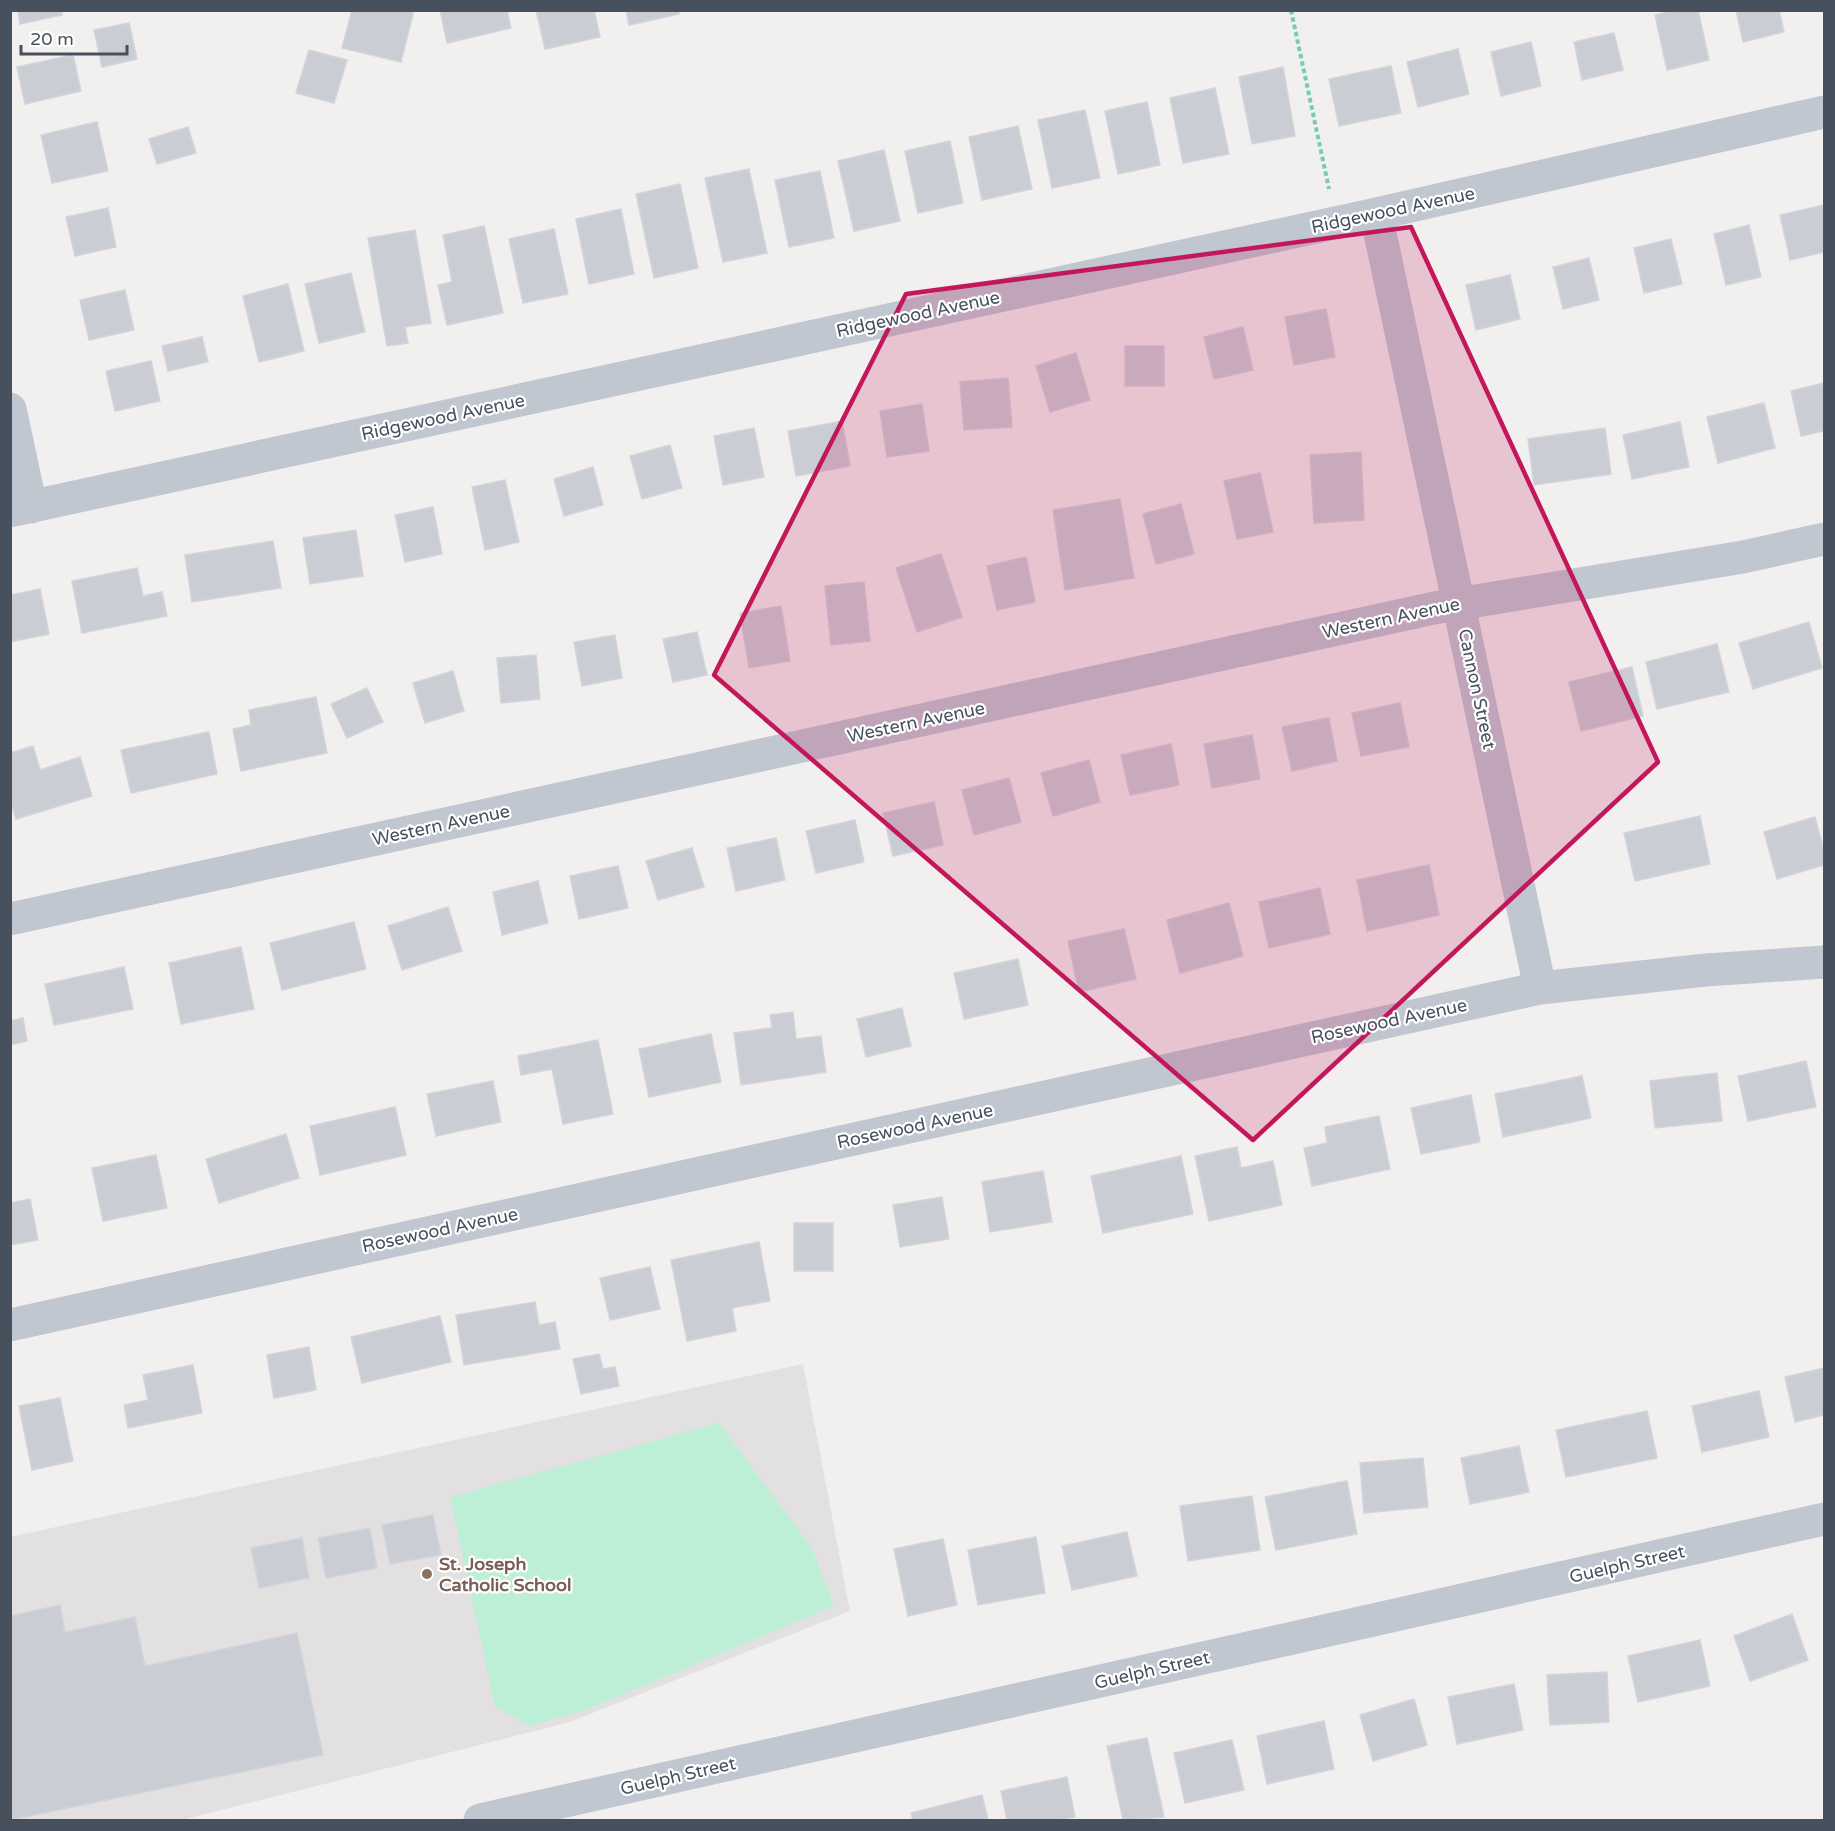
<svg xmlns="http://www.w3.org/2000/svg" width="1835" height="1831" viewBox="0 0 1835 1831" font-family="'Varela Round',sans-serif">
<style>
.education{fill:#e3e0e1}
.green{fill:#bdefd7}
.building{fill:#cbcdd5;stroke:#d3d4db;stroke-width:1.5}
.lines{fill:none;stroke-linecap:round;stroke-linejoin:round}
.path{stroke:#75cdad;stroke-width:4;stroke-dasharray:4.5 3;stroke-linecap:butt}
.street{stroke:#c0c7d1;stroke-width:33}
.marked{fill:#c2185b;fill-opacity:0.2;stroke:#c2185b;stroke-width:4.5;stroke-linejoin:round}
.education-dot{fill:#8d6e63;stroke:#fff;stroke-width:2}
.labels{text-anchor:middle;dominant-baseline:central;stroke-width:4.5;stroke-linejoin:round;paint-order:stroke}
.street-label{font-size:18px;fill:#47505d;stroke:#fff}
.education-label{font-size:18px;font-weight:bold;fill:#785e54;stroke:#fff;text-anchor:start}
</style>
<rect width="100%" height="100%" fill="#f2efef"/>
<path class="education" d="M803,1364l47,247 -280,111 -388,98h-171l-1,-283z"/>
<path class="green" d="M719,1423l93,125 22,58 -246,103 -58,17 -35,-19 -45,-210z"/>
<path class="building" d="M18,10h43l1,5 -42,9z
M352,10h62l-13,52 -59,-14z
M440,10h67l4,18 -64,15z
M536,10h58l6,27 -55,12z
M626,10h52l1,4 -50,11z
M1676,10h22l11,50 -42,10 -12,-55z
M1736,10h43l5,22 -41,10z
M129,23l8,36 -35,8 -8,-37z
M1614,33l9,37 -41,10 -8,-38z
M1531,42l10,44 -40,10 -10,-44z
M1458,49l11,45 -51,13 -11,-45z
M309,50l38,10 -13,43 -38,-10z
M73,55l8,36 -56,13 -8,-37z
M1391,66l10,47 -62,13 -10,-47z
M1283,67l12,69 -43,8 -13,-67z
M1215,88l14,66 -46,9 -13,-65z
M1147,102l13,63 -42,9 -13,-63z
M1085,110l15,68 -48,10 -14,-68z
M97,122l11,49 -56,12 -11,-48z
M1018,126l14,63 -50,11 -13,-63z
M188,127l8,26 -39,11 -8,-25z
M950,141l13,62 -45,10 -13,-62z
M884,150l16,71 -46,10 -16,-70z
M749,169l18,84 -44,9 -18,-84z
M820,171l14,67 -45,9 -14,-67z
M680,184l18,84 -44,10 -18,-84z
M1824,205v47l-34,8 -10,-45z
M108,208l8,39 -41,9 -9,-39z
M621,209l13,65 -45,10 -13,-65z
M1749,225l12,52 -35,8 -12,-51z
M484,226l19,87 -56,12 -9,-40 14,-3 -9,-47z
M554,229l14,65 -45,9 -14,-64z
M415,230l16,93 -26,4 3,16 -21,3 -19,-108z
M1671,239l11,45 -38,9 -10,-45z
M1589,258l10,42 -36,9 -10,-42z
M351,273l14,59 -46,11 -14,-59z
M1510,275l10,44 -44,11 -10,-45z
M288,284l16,67 -45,11 -16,-66z
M125,290l9,40 -45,10 -9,-40z
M1326,309l9,48 -41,8 -9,-48z
M1243,327l10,43 -39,9 -10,-42z
M202,337l6,25 -40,9 -6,-25z
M1125,346h39v40h-39z
M1076,353l14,47 -40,12 -14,-46z
M151,361l9,40 -45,10 -9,-40z
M1008,378l4,49 -48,3 -4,-48z
M1824,383v48l-23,5 -10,-45z
M1764,403l11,45 -57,15 -11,-46z
M922,404l7,47 -42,6 -7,-46z
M842,421l8,45 -54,10 -8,-45z
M1680,422l9,45 -57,12 -9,-44z
M754,428l10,49 -41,8 -9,-49z
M1605,428l6,46 -77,11 -6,-46z
M670,445l12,43 -40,11 -12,-43z
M1361,452l3,68 -50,3 -4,-68z
M593,467l10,38 -39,11 -10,-37z
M1260,473l13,59 -36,7 -13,-58z
M505,480l14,62 -34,8 -13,-63z
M1120,499l14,79 -69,12 -12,-80z
M1181,504l13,50 -38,10 -13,-50z
M433,507l9,47 -37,8 -10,-47z
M356,530l7,46 -53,8 -7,-46z
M273,541l8,47 -89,14 -7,-47z
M941,554l21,63 -45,15 -21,-64z
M1026,557l9,45 -38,8 -10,-44z
M137,568l6,28 19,-4 5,24 -85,17 -10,-52z
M864,582l6,59 -39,4 -6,-59z
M40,589l9,45 -39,8v-47z
M781,606l9,55 -41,7 -9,-55z
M1809,622l13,46 -69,21 -14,-46z
M697,632l10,43 -34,7 -10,-43z
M615,635l7,43 -40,8 -8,-44z
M1717,644l12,48 -72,17 -11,-47z
M536,655l4,44 -39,4 -4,-45z
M1632,667l11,49 -62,15 -12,-49z
M453,671l11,40 -39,12 -12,-40z
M367,688l16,34 -36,16 -16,-34z
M316,697l11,56 -86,18 -8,-42 18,-4 -2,-15z
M1400,703l9,44 -48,9 -9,-43z
M1329,718l8,43 -45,10 -10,-44z
M209,732l8,42 -86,19 -10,-43z
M1252,735l8,44 -48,9 -8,-44z
M1171,744l8,41 -49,10 -9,-40z
M33,746l7,24 40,-13 12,39 -76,23 -6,-19v-47z
M1089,760l11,42 -47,14 -12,-43z
M1009,778l12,44 -47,13 -12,-45z
M934,802l9,43 -50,11 -10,-43z
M1700,816l10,48 -75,17 -11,-48z
M1815,817l9,34v14l-47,14 -13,-47z
M855,820l9,42 -48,11 -10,-42z
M776,838l9,42 -49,11 -9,-43z
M692,848l12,39 -46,13 -12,-39z
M1429,865l10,50 -72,16 -10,-51z
M618,866l10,42 -49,11 -9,-43z
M538,881l10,42 -46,12 -9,-43z
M1320,888l10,46 -61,14 -10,-46z
M1229,903l14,53 -63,17 -13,-53z
M448,907l14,44 -60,19 -14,-44z
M354,922l12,47 -84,21 -12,-47z
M1124,929l12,50 -57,13 -11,-51z
M241,947l13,62 -73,15 -12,-61z
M1018,959l10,46 -64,14 -10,-46z
M124,967l9,42 -79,16 -9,-41z
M902,1008l9,38 -45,11 -9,-38z
M793,1012l3,27 25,-3 5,36 -85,13 -7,-52 38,-5 -2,-13z
M23,1018l4,23 -17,4v-24z
M711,1034l10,48 -72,15 -10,-48z
M598,1040l15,74 -50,10 -11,-55 -31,6 -3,-19z
M1806,1061l10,46 -68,14 -10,-45z
M1717,1073l5,48 -67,7 -5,-47z
M1582,1076l9,42 -88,19 -8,-43z
M493,1081l8,41 -65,14 -9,-42z
M1471,1095l9,47 -59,12 -10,-46z
M395,1107l11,48 -86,20 -10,-49z
M1379,1116l11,53 -78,17 -8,-38 23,-5 -2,-16z
M286,1134l13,44 -80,25 -13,-44z
M1237,1147l4,21 32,-7 9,44 -73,16 -14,-65z
M156,1155l11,53 -64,13 -11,-53z
M1181,1156l12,58 -90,19 -12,-57z
M1043,1171l9,51 -62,10 -8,-50z
M942,1197l7,42 -49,8 -7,-42z
M30,1199l8,41 -28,5v-42z
M794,1223h39v48h-39z
M759,1242l11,59 -38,7 4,23 -49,10 -16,-81z
M650,1267l10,42 -50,11 -10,-42z
M535,1302l4,23 16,-3 5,27 -96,16 -8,-50z
M440,1316l11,46 -89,21 -11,-46z
M309,1347l7,43 -42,8 -7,-43z
M599,1354l4,15 12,-2 4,19 -38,8 -8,-35z
M193,1365l9,48 -74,15 -4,-23 24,-5 -5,-25z
M1824,1368v47l-29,7 -10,-45z
M1759,1391l10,46 -67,15 -10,-46z
M60,1398l13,63 -41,9 -13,-64z
M1647,1411l10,47 -91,19 -10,-47z
M1519,1446l10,46 -59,12 -9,-46z
M1423,1458l5,49 -64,6 -4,-50z
M1347,1481l10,53 -81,16 -11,-53z
M1252,1496l8,54 -72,11 -8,-55z
M433,1515l8,40 -51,9 -8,-39z
M370,1528l7,40 -51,10 -8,-40z
M1127,1532l10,44 -65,14 -10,-44z
M1036,1537l9,56 -67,12 -10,-55z
M302,1538l7,40 -50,10 -8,-40z
M943,1539l14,66 -49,11 -14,-67z
M60,1605l5,27 70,-15 10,49 152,-33 26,122 -313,65v-204z
M1792,1614l16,46 -58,21 -16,-45z
M1700,1640l10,46 -72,16 -10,-46z
M1607,1672l2,50 -59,3 -3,-50z
M1514,1684l9,46 -66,14 -9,-47z
M1414,1699l13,46 -54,16 -13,-46z
M1324,1721l10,48 -67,15 -10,-48z
M1147,1738l17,79 -41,3 -16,-74z
M1232,1740l12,50 -59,13 -11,-50z
M1067,1777l8,40 -17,3h-51l-6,-29z
M982,1795l6,25h-75l-2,-7z"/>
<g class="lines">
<path class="path" d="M1291,10l38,179"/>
<path class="street" d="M1376,214l164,774
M10,409l21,98
M10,511l1366,-297 448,-102
M10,919l1424,-311 309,-51 81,-18
M10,1325l1530,-337 166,-18 118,-8
M480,1820l1344,-301"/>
</g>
<path class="marked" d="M1411,227l247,535 -405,378 -539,-465 192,-381z"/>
<circle class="education-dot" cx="427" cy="1574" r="6"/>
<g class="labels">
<g class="street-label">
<text transform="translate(1393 210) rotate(-12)">Ridgewood Avenue</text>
<text transform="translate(918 314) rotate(-12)">Ridgewood Avenue</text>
<text transform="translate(443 417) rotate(-12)">Ridgewood Avenue</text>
<text transform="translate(1391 618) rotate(-12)">Western Avenue</text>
<text transform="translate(1477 689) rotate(78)">Cannon Street</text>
<text transform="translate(916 722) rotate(-12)">Western Avenue</text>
<text transform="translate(441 825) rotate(-12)">Western Avenue</text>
<text transform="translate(1389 1021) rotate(-12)">Rosewood Avenue</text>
<text transform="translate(915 1126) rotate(-12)">Rosewood Avenue</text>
<text transform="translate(440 1230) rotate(-12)">Rosewood Avenue</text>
<text transform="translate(1627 1564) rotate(-13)">Guelph Street</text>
<text transform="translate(1152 1670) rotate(-13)">Guelph Street</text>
<text transform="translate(678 1776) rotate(-13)">Guelph Street</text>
</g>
<g class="education-label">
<text x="439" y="1564">St. Joseph<tspan x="439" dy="21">Catholic School</tspan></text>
</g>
</g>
<rect width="1835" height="1831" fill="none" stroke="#47505d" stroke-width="24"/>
<path d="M21 45v9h106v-9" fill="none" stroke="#47505d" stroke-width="3"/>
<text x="30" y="45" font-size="18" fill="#47505d" stroke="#ffffff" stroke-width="4.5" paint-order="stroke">20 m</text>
</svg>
